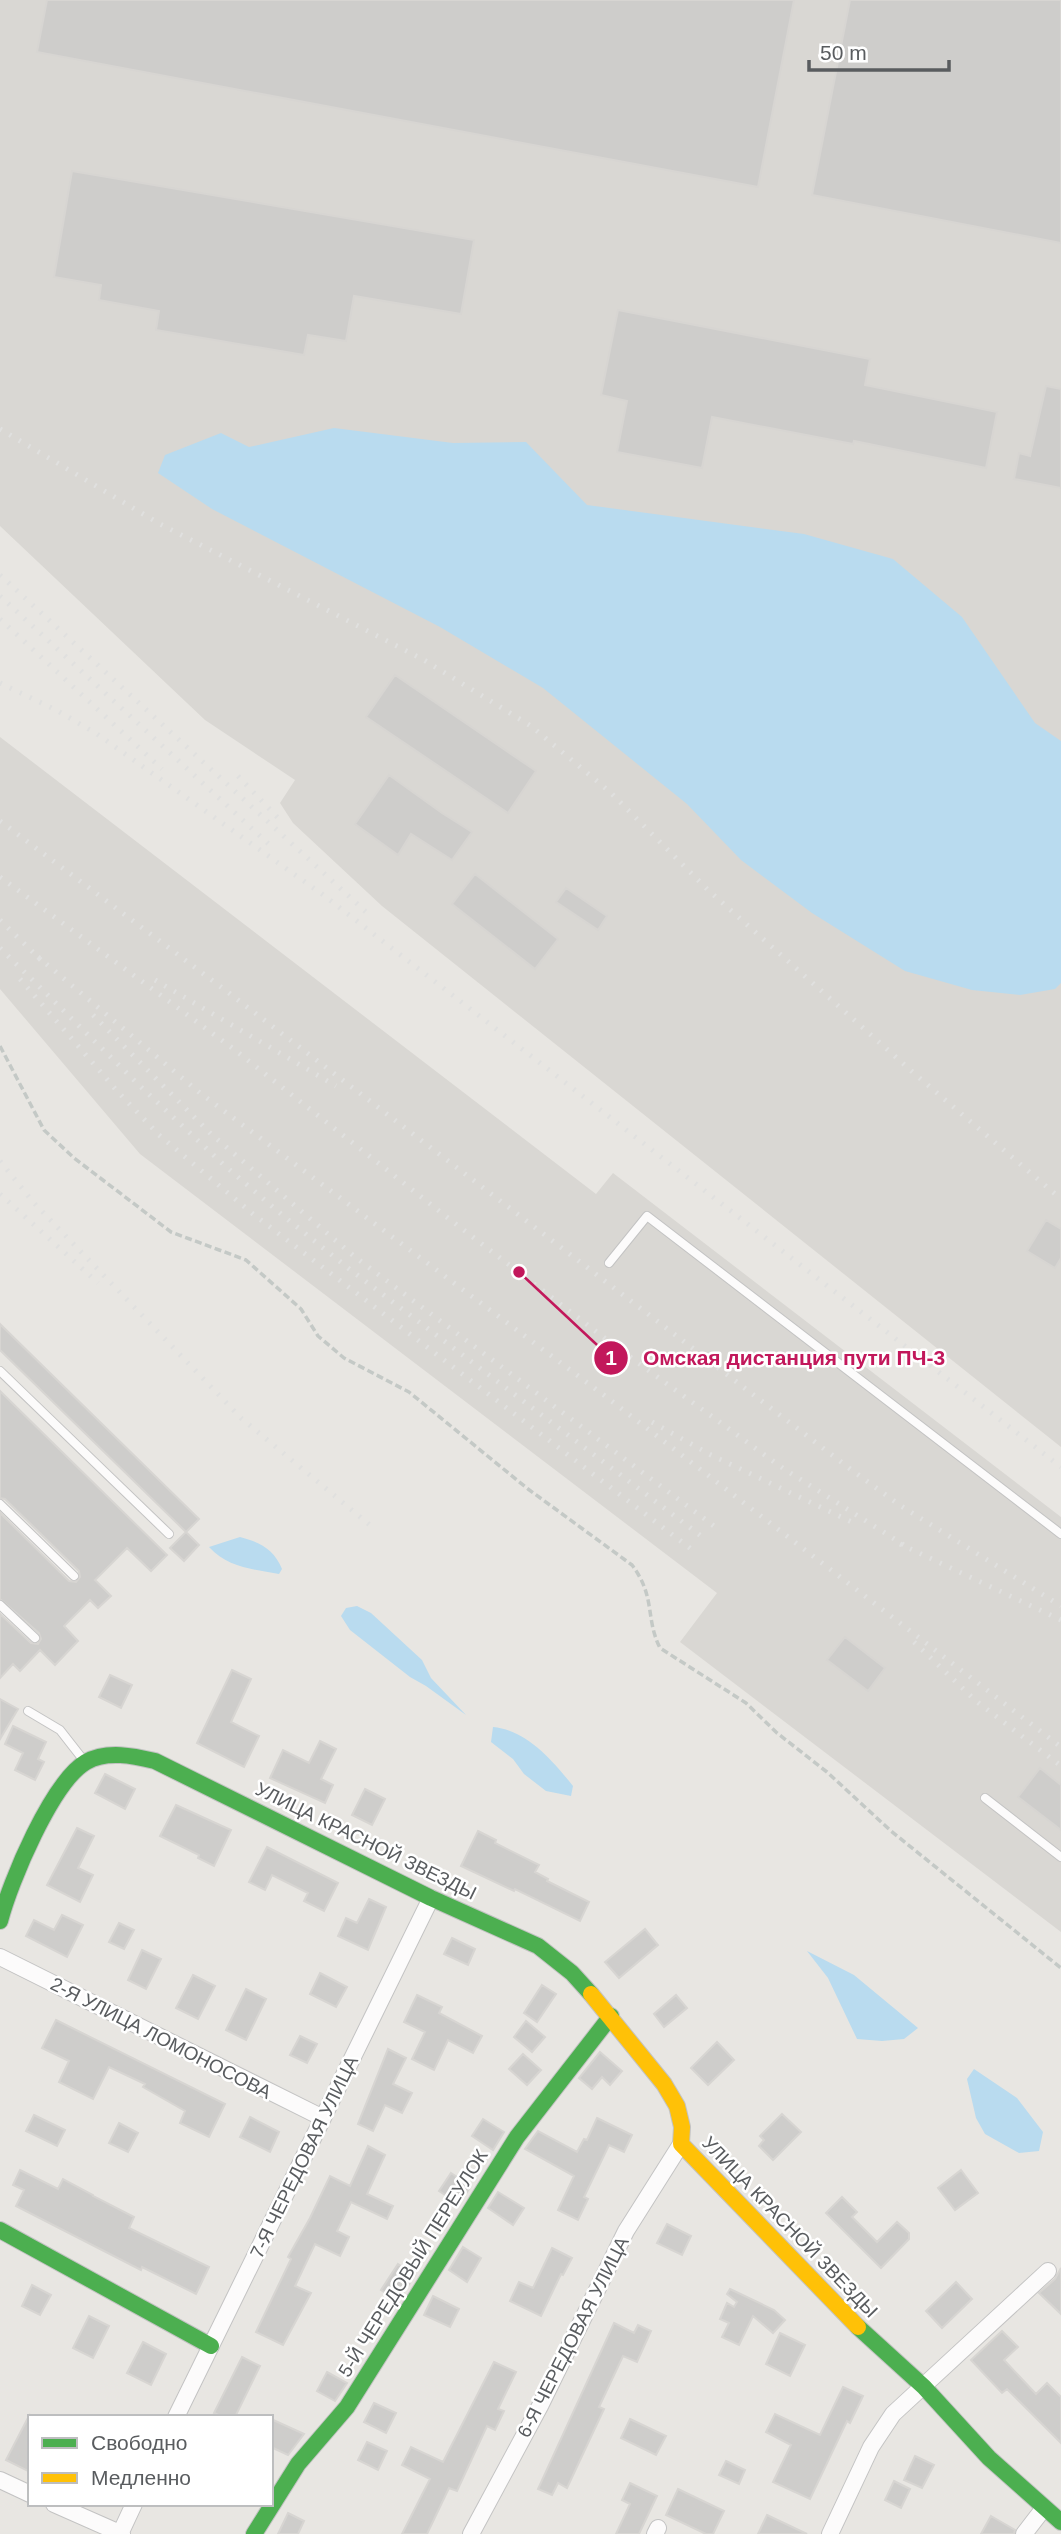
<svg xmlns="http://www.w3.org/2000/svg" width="1061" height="2534" viewBox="0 0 1061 2534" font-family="Helvetica,sans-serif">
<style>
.industrial{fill:#d9d7d3}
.water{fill:#b9dbef}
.building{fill:#cecdcb;stroke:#d7d5d2;stroke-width:2}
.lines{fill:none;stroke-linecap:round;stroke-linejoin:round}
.lane-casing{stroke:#c3c3c3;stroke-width:10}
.street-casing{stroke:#c3c3c3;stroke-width:18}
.fast-casing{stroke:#c3c3c3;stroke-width:18}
.slow-casing{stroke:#c3c3c3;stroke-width:18}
.path{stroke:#c4c9c6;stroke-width:3.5;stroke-dasharray:7 3.5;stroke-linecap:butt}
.lane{stroke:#fcfbfb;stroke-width:8}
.street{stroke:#fcfbfb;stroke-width:16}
.fast{stroke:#4caf50;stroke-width:16}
.slow{stroke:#ffc107;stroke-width:16}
.rail{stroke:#e0e0df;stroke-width:5;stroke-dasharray:2 9;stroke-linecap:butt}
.labels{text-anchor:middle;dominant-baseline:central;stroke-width:5;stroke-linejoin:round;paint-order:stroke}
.street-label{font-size:19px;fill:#595c5f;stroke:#fff}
.leader{fill:none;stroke:#c2185b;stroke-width:2.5}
.callout-dot{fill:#c2185b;stroke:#fff;stroke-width:2.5}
.mark-label{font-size:21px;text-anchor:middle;font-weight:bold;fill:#fff}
.callout-label{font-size:21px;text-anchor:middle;font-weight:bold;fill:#c2185b;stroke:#fff;stroke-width:5;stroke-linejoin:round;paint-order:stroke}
</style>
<rect width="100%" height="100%" fill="#e8e6e2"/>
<path class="industrial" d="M0,0h1061v1447l-679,-541 -89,-83 -13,-20 15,-23 -90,-60 -205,-194z
M0,737l596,457 17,-21 448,344v415l-381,-290 37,-49 -577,-439 -140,-165z"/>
<path class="water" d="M334,428l119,15 73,-1 61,63 217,29 89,25 69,58 73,106 26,18v242l-6,6 -35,6 -48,-5 -67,-19 -93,-58 -71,-53 -54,-56 -144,-116 -103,-61 -228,-118 -54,-36 7,-18 56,-22 28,14z
M240,1537c19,5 34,12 42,32l-3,5c-26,-5 -51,-6 -70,-27z
M357,1606l14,7 51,47 9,18 35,37 -40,-29 -16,-9 -60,-47 -9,-14 5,-8z
M493,1727c34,3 60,34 80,59l-2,10 -25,-5 -22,-17 -11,-15 -22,-17z
M807,1951l47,24 64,53 -14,11 -22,2 -25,-2 -29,-61z
M974,2069l43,29 26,34 -4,19 -20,2 -34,-19 -9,-16 -9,-39z"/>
<path class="building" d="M47,0h747l-36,187 -721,-135z
M850,0h211v243l-249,-48z
M72,171l402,69 -13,74 -107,-18 -8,45 -38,-6 -4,20 -148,-25 3,-19 -60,-11 2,-15 -47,-8z
M618,310l252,49 -5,26 132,27 -11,56 -132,-27 -1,3 -141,-27 -10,51 -85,-16 10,-51 -26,-6z
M1046,386l15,3v99l-47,-9 5,-26 11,3z
M395,675l141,96 -28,42 -142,-96z
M389,775l53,38 30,19 -20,28 -41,-26 -13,21 -43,-31z
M475,874l83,65 -23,30 -83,-65z
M566,888l41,28 -9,14 -42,-28z
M1046,1220l15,9v29l-6,10 -28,-17z
M0,1324l199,195 -13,13 -186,-182z
M0,1391l167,164 -16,16 -24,-23 -32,32 16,16 -13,12 -8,-8 -26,26 14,15 -23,24 -15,-15 -20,21 -7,-7 -13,14v-64l31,29 7,1 3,-5 -2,-6 -39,-34v-86l69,68 7,1 4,-5 -1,-6 -74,-72 -5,-1z
M186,1532l13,13 -15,16 -14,-13z
M845,1637l40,31 -17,23 -41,-31z
M232,1670l19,9 -20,43 28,14 -15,31 -47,-24z
M110,1675l22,10 -11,23 -22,-11z
M0,1699l18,10 -18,30z
M13,1726l33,16 -8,17 6,3 -9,18 -20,-10 8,-17 -18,-9z
M320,1741l16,8 -15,30 12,6 -8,18 -55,-25 13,-28 26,13z
M1040,1768l21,17v45l-43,-33z
M105,1774l30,15 -10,20 -30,-16z
M365,1789l20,10 -13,26 -20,-10z
M176,1805l55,25 -17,36 -16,-8 1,-3 -39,-19z
M77,1828l17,8 -16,32 15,7 -13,27 -33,-17z
M478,1831l18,9 -1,3 44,22 -4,7 13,7 -1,2 42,21 -9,19 -65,-32 -1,2 -53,-25z
M267,1847l71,36 -14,28 -20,-10 4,-8 -36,-18 -7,15 -16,-8z
M369,1899l17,8 -18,43 -30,-14 8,-18 11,5z
M62,1915l21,10 -16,32 -41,-21 8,-16 20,10z
M119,1923l15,7 -10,19 -15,-7z
M645,1929l13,16 -39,33 -14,-16z
M452,1938l23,11 -7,16 -24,-11z
M142,1950l19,9 -15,30 -18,-9z
M320,1973l27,14 -11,20 -26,-13z
M193,1975l22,11 -17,33 -22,-11z
M542,1985l14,9 -19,28 -13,-9z
M246,1989l20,10 -20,41 -20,-10z
M417,1995l25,12 -3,6 43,23 -9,17 -25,-13 -14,30 -22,-11 13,-27 -21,-10z
M676,1995l11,13 -23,19 -10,-13z
M56,2020l169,84 -16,33 -29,-14 5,-12 -42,-24 2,-3 -36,-17 -16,32 -34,-17 10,-21 -27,-13z
M526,2021l19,16 -13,15 -18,-15z
M300,2036l17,8 -10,19 -17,-8z
M717,2042l17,18 -26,25 -17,-17z
M388,2049l18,9 -13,26 19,9 -10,20 -17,-8 -12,26 -15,-7z
M600,2052l22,19 -12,14 -8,-8 -10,12 -13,-11z
M523,2054l18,16 -14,15 -18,-16z
M782,2114l19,18 -28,28 -14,-14 5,-6 -4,-4z
M34,2115l31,15 -8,16 -31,-15z
M250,2117l29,15 -9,20 -30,-15z
M597,2118l35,17 -8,17 -15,-7 -25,52 4,2 -10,21 -20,-10 16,-34 -49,-27 13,-18 39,21 7,-13 3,1z
M483,2119l21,13 -11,18 -21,-14z
M119,2123l19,10 -10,19 -19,-9z
M368,2146l17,9 -18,39 26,12 -6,13 -36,-17 -14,29 12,6 -9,19 -25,-12 -20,42 16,7 -28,52 -27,-13 35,-73 -3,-2 22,-39 20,-42 20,10z
M20,2170l38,19 5,-10 30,16v1l41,21 -5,11 80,39 -13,27 -54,-27 -1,3 -125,-64 8,-16 -11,-5z
M961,2170l17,23 -23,17 -17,-22z
M451,2173l20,13 -12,18 -20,-13z
M498,2192l26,16 -11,17 -25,-17z
M842,2197l15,15 -5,5 25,25 20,-20 12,11v6l-28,29 -55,-55z
M667,2224l24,12 -9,19 -25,-12z
M463,2247l18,11 -14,24 -18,-12z
M552,2248l20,10 -9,17 -2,-1 -20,42 -31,-15 9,-19 14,6z
M398,2264l17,11 -17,26 -17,-11z
M1061,2268v46l-22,-21 16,-14z
M956,2282l16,17 -30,29 -16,-17z
M32,2285l19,10 -11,20 -18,-9z
M730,2289l44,21 11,10 -12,13 -20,-17 -14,29 -17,-8 7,-14 -9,-4 7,-16 7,4 3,-5 -10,-8z
M433,2296l26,13 -9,18 -26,-12z
M89,2316l20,10 -16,32 -20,-10z
M614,2323l20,10 4,-8 13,6 -14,31 -14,-6 -24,51 5,2 -37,79 -9,-5 -6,12 -14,-6z
M1002,2331l16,16 -14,13 32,34 11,-11 14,14v46l-54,-54 -5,4 -31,-33z
M780,2333l25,12 -15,31 -24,-12z
M143,2342l23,12 -15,31 -24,-12z
M242,2357l18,9 -25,51h-12l-9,-4z
M494,2362l22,10 -18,37 6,2 -9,19 -8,-4 -30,65 -8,-3 -22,46h-25l28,-55 -28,-14 9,-18 32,15z
M327,2372l20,11 -12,18 -18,-10z
M843,2387l20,9 -13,27 -3,-2 -37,78 -37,-17 18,-37 -25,-13 9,-18 45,21z
M374,2403l22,10 -10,20 -22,-11z
M30,2414v58l-24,-12z
M271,2419l33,15 -16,21 -17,-8z
M630,2419l36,17 -10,19 -35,-17z
M367,2442l20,9 -9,19 -20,-10z
M915,2456l19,9 -12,23 -18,-8z
M726,2461l19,9 -6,14 -20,-9z
M894,2481l16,8 -9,19 -16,-8z
M630,2483l27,13 -18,38h-23l14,-30 -8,-4z
M678,2489l46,22 -11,23h-7l-40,-19z
M288,2513l16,8 -6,13h-20z
M767,2515l40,19h-49z
M991,2516l24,14 -1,4h-33z"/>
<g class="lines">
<g class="lane-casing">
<path id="lane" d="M609,1263l38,-47 414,318
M0,1371l169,163
M0,1504l74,72
M0,1605l35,33
M28,1711l32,19 25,32
M985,1798l76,59"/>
</g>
<g class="street-casing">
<path id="street" d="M0,1957l323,161
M176,2417l255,-519
M0,2480l30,14
M54,2504l68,30
M120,2534l14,-30
M471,2534l69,-128 86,-175 55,-87
M655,2534l3,-6
M830,2534l41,-87 22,-33 155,-143
M1024,2534l20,-26"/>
</g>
<g class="fast-casing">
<path id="fast" d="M0,1921c10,-39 52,-139 86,-159 21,-12 48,-6 69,-1l276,137 107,48 34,27 19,21
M0,2230l211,116
M858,2327l66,60 65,71 72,64
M254,2534l44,-70 49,-57 170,-270 94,-121"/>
</g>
<g class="slow-casing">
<path id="slow" d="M591,1994l73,90 13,22 5,21 -1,17 177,183"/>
</g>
<path class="path" d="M0,1046l44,84 30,28 97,74 75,28 55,49 17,27 26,22 65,34 119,97 104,76c24,32 13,53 28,83l86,55 31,30 50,39 64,59 170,137"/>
<use href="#lane" class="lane"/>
<use href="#street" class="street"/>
<use href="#fast" class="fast"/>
<use href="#slow" class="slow"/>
<path class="rail" d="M0,429l160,95 264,136 107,66 79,66 98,98 208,185 145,124
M0,575l366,337
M0,596l273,252
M0,619l162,150
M0,683l56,27 41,24 225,160 739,573
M238,776l41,43
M0,821l225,169 624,478 52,38 160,100
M0,877l231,170 217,171 167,128 169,123 123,78
M0,920l45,44
M0,948l140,138 84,79 57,49 67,54 357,271
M38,957l162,136 405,303 456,351
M20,979l98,113 41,43 94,79 442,338
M155,980l181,106
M93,1015l118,119 144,123 359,269
M0,1161l34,42 207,215 130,108
M0,1194l98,89
M652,1422l59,33 147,70
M900,1544l161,76
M914,1642l62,59 85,65"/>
</g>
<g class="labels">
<g class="street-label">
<text transform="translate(366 1841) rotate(26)">УЛИЦА КРАСНОЙ ЗВЕЗДЫ</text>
<text transform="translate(161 2038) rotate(27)">2-Я УЛИЦА ЛОМОНОСОВА</text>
<text transform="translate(304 2157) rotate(-64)">7-Я ЧЕРЕДОВАЯ УЛИЦА</text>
<text transform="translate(790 2227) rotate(46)">УЛИЦА КРАСНОЙ ЗВЕЗДЫ</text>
<text transform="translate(413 2263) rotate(-58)">5-Й ЧЕРЕДОВЫЙ ПЕРЕУЛОК</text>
<text transform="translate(573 2337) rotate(-63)">6-Я ЧЕРЕДОВАЯ УЛИЦА</text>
</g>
</g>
<path class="leader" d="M519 1272L611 1358"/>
<g class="callout-dot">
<circle cx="519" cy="1272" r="7"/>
<circle cx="611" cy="1358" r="18"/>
</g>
<g class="mark-label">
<text x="611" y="1365">1</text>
</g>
<g class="callout-label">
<text x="794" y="1365">Омская дистанция пути ПЧ-3</text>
</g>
<rect x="28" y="2415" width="245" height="91" fill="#ffffff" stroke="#bdbebf" stroke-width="2"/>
<rect x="42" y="2438" width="35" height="10" fill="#4caf50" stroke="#bdbebf" stroke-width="2"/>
<text x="91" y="2450" font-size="21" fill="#595c5f">Свободно</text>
<rect x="42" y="2473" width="35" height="10" fill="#ffc107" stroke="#bdbebf" stroke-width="2"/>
<text x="91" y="2485" font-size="21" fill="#595c5f">Медленно</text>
<path d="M809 60v10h140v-10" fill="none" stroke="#595c5f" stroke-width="3.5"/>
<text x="820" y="60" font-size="21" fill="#595c5f" stroke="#ffffff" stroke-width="5" paint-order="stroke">50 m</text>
</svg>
